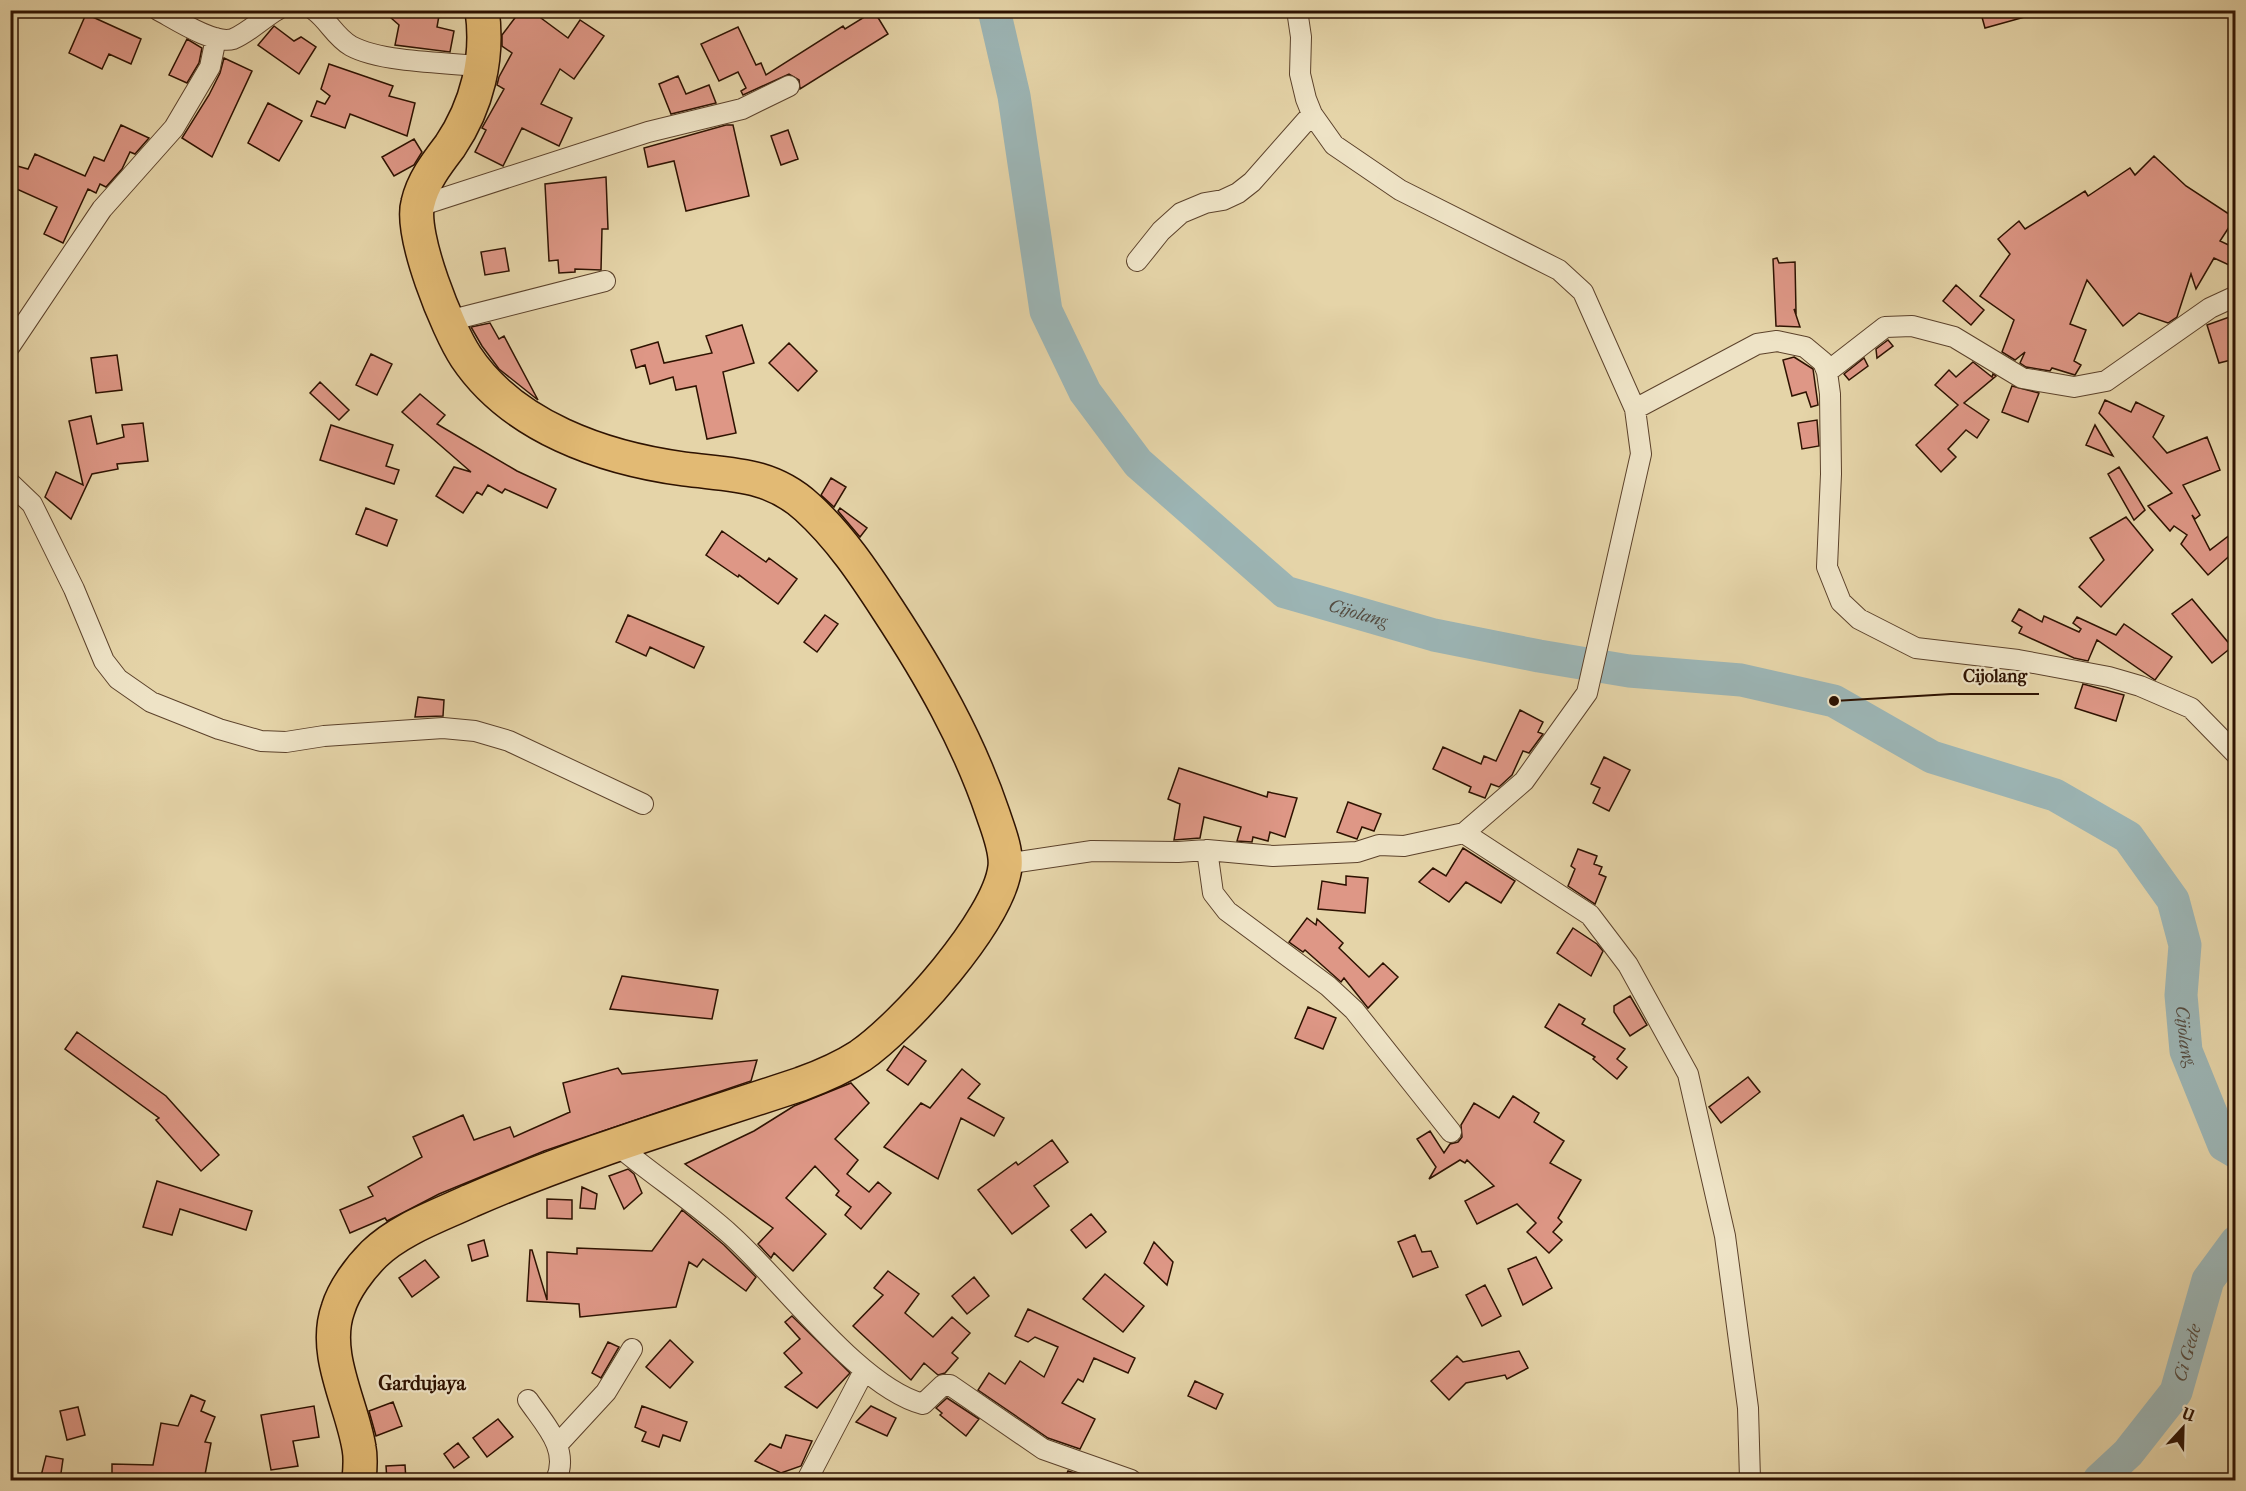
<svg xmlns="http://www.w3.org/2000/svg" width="2246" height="1491" viewBox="0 0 2246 1491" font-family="'IM FELL French Canon',serif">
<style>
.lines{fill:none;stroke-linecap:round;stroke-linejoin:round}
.river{stroke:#9cb5b5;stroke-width:33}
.building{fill:#de9786;stroke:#2e1201;stroke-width:1.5}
.street-casing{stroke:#5c422b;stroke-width:22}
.highway-casing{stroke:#2e1201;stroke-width:36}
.street{stroke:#eee3c6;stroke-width:20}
.highway{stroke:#e2ba74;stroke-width:33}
.labels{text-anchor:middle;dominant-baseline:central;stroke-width:4.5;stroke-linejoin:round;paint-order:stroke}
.water-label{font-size:18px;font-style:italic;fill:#544b40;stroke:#eee3c6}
.quarter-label{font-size:20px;font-weight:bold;fill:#2e1201;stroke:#eee3c6}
.leader{fill:none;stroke:#2e1201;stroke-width:2}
.callout-dot{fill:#2e1201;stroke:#eee3c6;stroke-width:2}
.callout-label{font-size:18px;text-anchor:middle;font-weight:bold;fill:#2e1201;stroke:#eee3c6;stroke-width:4.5;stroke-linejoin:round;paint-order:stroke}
</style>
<rect width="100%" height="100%" fill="#e5d4a8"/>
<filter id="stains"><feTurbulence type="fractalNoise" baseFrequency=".00333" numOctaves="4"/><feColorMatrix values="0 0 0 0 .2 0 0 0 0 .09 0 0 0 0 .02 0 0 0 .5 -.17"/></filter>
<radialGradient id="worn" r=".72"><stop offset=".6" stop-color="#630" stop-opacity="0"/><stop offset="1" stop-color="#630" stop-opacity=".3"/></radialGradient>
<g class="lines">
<g class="river">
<path id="s1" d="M994,10l20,86 32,215 39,81 53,71 147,129 149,43 105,21 90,15 112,9 93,21 98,56 123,38 73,42 45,63 12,45 -4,50 5,56 38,94 12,7"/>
<path id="s2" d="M2099,1480l29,-27 48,-61 32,-112 28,-38"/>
</g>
</g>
<path class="building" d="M382,10h58l-3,17 17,4 -4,21 -55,-7 4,-20z
M521,10h9l38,28 12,-18 24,16 -30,43 -14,-10 -19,35 31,14 -13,28 -37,-18 -19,38 -28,-14 11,-22 -4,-2 22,-39 -7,-4 2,-8 13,-24 -10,-7v-11z
M1980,10h51l1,5 -47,13z
M874,11l14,23 -88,55 -1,-9 -10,-6 -46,21 -2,-4 5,-3 -8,-16 -19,9 -18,-37 37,-17 18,38 5,-2 5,12 77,-49 2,3z
M86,14l55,25 -10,25 -22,-10 -7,15 -33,-16z
M274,26l20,15 7,-4 15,10 -17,27 -41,-29z
M187,39l15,9 -3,15 -12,20 -18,-8z
M224,58l28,13 -40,86 -30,-19 27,-43 11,-22z
M329,64l64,22 -4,10 26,7 -8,33 -57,-22 -5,14 -34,-12 6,-15 8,3 5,-8 -9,-7z
M678,76l8,18 23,-9 7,18 -45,11 -12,-30z
M268,103l34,18 -23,40 -31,-18z
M121,125l28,13 -14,16 -5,-2 -8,17 -16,18 -6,-3 -4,9 -8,-4 -25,54 -19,-9 13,-27 -47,-21v-22l18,5 7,-15 50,22 9,-19 10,4z
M726,125h7l16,71 -63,15 -12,-50 -26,6 -4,-19z
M788,130l10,29 -17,6 -10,-29z
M414,139l8,13 -8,13 -20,11 -12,-19z
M2154,156l32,30 49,32 -15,23 15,7 -6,17 -15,-7 -18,31 -5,-15 -14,43 -9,6 -29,-10 -16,13 -36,-46 -17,44 16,6 -12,31 7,4 -6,10 -23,-7 -2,3 -24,-4 -6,-4 5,-11 -10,8 -13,-8 12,-32 -34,-24 30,-42 -12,-15 21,-18 6,8 60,-38 3,5 42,-28 5,7z
M606,177l2,52h-6l-1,41 -26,-1v3l-16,1 -1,-13 -9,1 -4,-77z
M505,248l4,23 -24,4 -4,-23z
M1777,258l2,5 16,-1 1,50 -2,-3 6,18 -24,-1 -3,-67z
M1956,285l28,25 -13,15 -28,-24z
M2235,315v44l-16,4 -12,-38z
M490,323l9,16 5,-3 34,64 -39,-31 -17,-23 -11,-19z
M742,325l12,38 -31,9 13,61 -29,6 -11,-53 -20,4 -3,-13 -23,7 -5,-19 -9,3 -5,-18 27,-8 6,21 48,-10 -6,-17z
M1888,340l5,6 -16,12 -1,-9z
M789,343l28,28 -19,20 -29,-28z
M371,354l21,10 -15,31 -21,-10z
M117,355l5,35 -26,3 -5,-35z
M1794,357l19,12 5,36 -7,2 -5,-15 -14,4 -9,-36z
M1864,358l4,8 -19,14 -5,-6z
M1973,362l19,15 1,-3 3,2 -32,27 25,17 -12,18 -11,-8 -18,19 8,8 -15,15 -25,-27 42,-40 -23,-20 14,-15 7,7z
M320,382l29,28 -10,10 -29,-27z
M2012,386l27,7 -11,29 -26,-10z
M420,394l25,21 -8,9 80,47 39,18 -9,19 -42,-19 -3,4 -14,-8 -6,10 -5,-3 -14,21 -27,-17 18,-29 17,5 -69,-60z
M2105,400l26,12 5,-10 28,14 -11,21 14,16 40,-16 13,33 -37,15 17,30 -5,4 -3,-4 18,35 25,-19v20l-27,24 -27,-31 6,-9 -13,-9 -4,5 -22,-25 24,-13 -73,-80z
M91,416l6,28 27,-7 -2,-12 21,-2 5,38 -31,3 1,5 -26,5 -21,45 -26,-22 11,-25 27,13 -14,-64z
M1817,420l2,26 -17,3 -4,-26z
M331,425l62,20 -7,21 13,4 -5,14 -74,-24z
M2095,425l18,31 -27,-11z
M2119,467l26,43 -11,10 -26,-46z
M831,478l15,9 -12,20 -13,-12z
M366,508l31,12 -10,26 -31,-12z
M840,508l27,20 -7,9 -22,-26z
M2126,517l27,33 -52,57 -22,-20 25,-27 -14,-22z
M722,531l44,31 3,-4 28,21 -19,25 -39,-29 -1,2 -32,-22z
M2192,599l40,48 -20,16 -40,-49z
M2019,609l23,13 2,-6 35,16 2,-3 -8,-6 4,-6 39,18 8,-11 48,33 -17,23 -58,-40 -9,21 -14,-3 -55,-25 3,-6 -10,-6z
M628,615l76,32 -10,21 -44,-21 -4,9 -30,-14z
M825,615l13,9 -21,28 -13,-10z
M2083,684l41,11 -8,26 -41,-13z
M418,697l26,3 -1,16 -28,1z
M1520,710l23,12 -5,10 5,2 -14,19 -6,-2 -11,24 -13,12 -8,-3 -6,14 -16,-6 2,-5 -38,-18 10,-22 38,17 3,-8 12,5z
M1604,757l26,13 -21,41 -16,-8 7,-15 -9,-4z
M1179,768l88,29 1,-5 29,6 -12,39 -15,-5 -2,9 -15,-4 -1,5 -15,-1 4,-14 -37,-10 -4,21 -26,2 6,-36 -12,-5z
M1348,802l33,12 -7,17 -12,-4 -5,12 -20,-7z
M1463,848l52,33 -14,22 -35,-21 -17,20 -30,-20 14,-14 13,8z
M1578,849l19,7 -3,8 8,3 -3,7 7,3 -11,27 -27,-18 7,-17 -4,-3z
M1346,876l22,2 -3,35 -47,-4 4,-28 24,4z
M1307,918l9,7 1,-6 26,24 -4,5 30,29 14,-14 15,14 -30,31 -24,-30 -3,4 -36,-32 -2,2 -14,-10z
M1573,928l24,16 6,7 -12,25 -34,-23z
M622,976l96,14 -6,29 -102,-10z
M1630,996l17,29 -17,11 -16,-24v-6z
M1559,1004l26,15 -3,5 43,25 -8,10 10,8 -10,12 -24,-20 2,-2 -50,-30z
M1308,1007l28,11 -13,31 -28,-11z
M77,1032l89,64 53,59 -18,16 -45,-51 3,-2 -94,-69z
M904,1046l22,15 -18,24 -21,-15z
M757,1060l-6,21 -207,70 -105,43 -52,27 -2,-3 -35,15 -10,-23 33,-14 -5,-9 54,-30 -9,-20 50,-22 11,25 36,-13 4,10 56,-25 -7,-29 55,-15 4,6z
M962,1069l18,15 -12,14 36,20 -10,18 -33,-18 -23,61 -54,-32 37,-44 9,5z
M1748,1077l12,15 -39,31 -12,-16z
M851,1083l18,20 -34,36 23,21 -11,14 22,18 9,-10 13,11 -30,36 -16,-14 6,-8 -15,-12 3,-4 -24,-25 -29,32 40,36 -33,37 -19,-18 -3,5 -13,-14 15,-16 -88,-64 69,-33 40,-25z
M1513,1096l26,17 -5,9 30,19 -14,22 31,17 -23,38 4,4 -9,10 9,8 -13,13 -22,-21 9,-9 -19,-19 -40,20 -12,-23 29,-15 -27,-26 -2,3 -5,-3 -31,19 7,-12 -19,-28 13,-8 14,22 6,-9 8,-2 4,-5 -1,-12 13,-22 25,15z
M1052,1140l16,22 -34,24 15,20 -37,28 -34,-44 38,-28 2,3z
M628,1169l6,5 8,19 -18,16 -15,-33z
M157,1181l95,30 -6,19 -66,-21 -8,26 -29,-8z
M582,1187l15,7 -2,15 -15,-1z
M547,1199l25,1v19l-25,-1z
M682,1210l42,35 32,32 -10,14 -43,-32 -6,8 -8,-5 -13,45 -96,10 -1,-13 -52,-3 3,-51h2l15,50v-48l30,2v-6l75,3z
M1091,1214l15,18 -20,16 -15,-18z
M1415,1235l7,17 9,-1 7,16 -25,10 -15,-35z
M484,1240l4,16 -16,5 -4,-16z
M1154,1242l19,20 -6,23 -23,-22z
M1536,1257l16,31 -29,17 -15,-36z
M425,1260l14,17 -27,20 -13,-19z
M888,1271l31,23 -14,19 28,24 19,-20 18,16 -18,20 6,5 -13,15 -7,2 -14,-12 -13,17 -58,-54 30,-31 -9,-7z
M1105,1274l39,32 -21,26 -40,-33z
M974,1277l15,19 -22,18 -15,-18z
M1485,1285l16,31 -19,10 -16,-31z
M1028,1309l107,49 -7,15 -34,-15 -11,24 -5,-3 -16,24 33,16 -15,30 -32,-11 -70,-48 11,-17 16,11 15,-23 24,16 14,-30 -23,-10 -7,5 -13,-6z
M792,1316l58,57 -33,35 -32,-21 17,-14 -18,-20 16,-14 -15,-17z
M670,1340l23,22 -23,26 -24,-21z
M608,1342l11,5 -18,31 -9,-5z
M1519,1351l9,17 -21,11 -2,-4 -39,8 -17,17 -18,-19 26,-25 6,6z
M1195,1381l28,13 -7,15 -28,-13z
M191,1395l14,6 -4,10 14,6 -10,25 6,1 -7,37h-92v-16l41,1 8,-42 17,3z
M947,1398l32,21 -13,17 -26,-21 2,-2 -6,-5z
M393,1402l9,24 -26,10 -7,-25z
M314,1406l5,31 -26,4 5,25 -27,4 -10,-55z
M642,1406l45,16 -7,19 -17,-6 -4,12 -17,-6 4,-9 -11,-5z
M871,1406l25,12 -9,18 -31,-14z
M78,1407l7,28 -18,5 -7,-29z
M498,1419l15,18 -26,20 -14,-19z
M786,1435l26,6 -11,25 -20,7 -26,-12 15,-17 11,4z
M458,1443l11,14 -15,11 -10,-14z
M46,1456l17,3 -3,21h-20z
M405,1465l1,15h-19l-1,-14z
M1068,1471l28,9h-32z"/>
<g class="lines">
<g class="street-casing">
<path id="street" d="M158,10c17,9 56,35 75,29 15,-6 30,-21 44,-29
M314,10c15,11 21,27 37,36 29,16 95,17 130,20
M1297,10l4,27 -1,37 6,25 6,15 22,31 66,45 159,80 24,22 52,117 6,45 -54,239 -63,88 -60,52
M416,207l232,-75 94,-23 47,-23
M1137,261l24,-30 20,-18 24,-10 18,-3 15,-7 14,-11 60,-68
M448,321l157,-40
M10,346l92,-137 72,-81 36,-61 6,-29
M1827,372l58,-45 27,-1 42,11 68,41 52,9 32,-6 104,-73 26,-12
M1635,409l122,-65 20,-3 28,6 18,15 4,10 3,22 1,80 -4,93 14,35 18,17 57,29 102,12 91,17 31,9 51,22 45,46
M10,483l22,21 42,85 30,72 14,18 33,23 68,27 42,12 25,1 38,-6 119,-8 32,3 34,10 134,63
M1207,850l6,43 14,18 101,75 26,24 97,122
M1006,864l86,-13 86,1 29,-2 66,6 84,-4 22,-7 25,1 60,-13 126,82 38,50 60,109 37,162 23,172 2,72
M617,1145c37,31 79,58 115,91 50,45 128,152 191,168l20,-19h7l93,64 88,31
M528,1400c17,25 42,49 28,80
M558,1444l48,-52 26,-43
M807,1480l57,-109"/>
</g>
<g class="highway-casing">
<path id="highway" d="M359,1480c1,-10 2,-22 0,-32 -7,-44 -37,-94 -21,-139 6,-20 22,-41 36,-55 26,-25 64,-38 96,-53 107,-47 220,-80 331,-117 19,-7 42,-17 59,-28 44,-30 139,-136 145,-189 2,-16 -7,-38 -12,-53 -25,-74 -63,-140 -105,-204 -24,-37 -48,-73 -81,-103 -37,-34 -77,-32 -123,-38 -81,-11 -171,-42 -218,-112 -18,-27 -57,-123 -48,-154 5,-22 19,-40 32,-57 27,-40 39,-88 32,-136"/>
</g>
<use href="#street" class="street"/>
<use href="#highway" class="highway"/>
</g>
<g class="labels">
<g class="water-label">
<text stroke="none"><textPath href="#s1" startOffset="756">Cijolang</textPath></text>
<text stroke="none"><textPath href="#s1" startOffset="1782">Cijolang</textPath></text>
<text stroke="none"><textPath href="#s2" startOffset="158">Ci Gede</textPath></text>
</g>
<g class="quarter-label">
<text x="422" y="1383">Gardujaya</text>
</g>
</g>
<path class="leader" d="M1834 701L1951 694H2039"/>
<circle class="callout-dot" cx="1834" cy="701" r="6"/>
<g class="callout-label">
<text x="1995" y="682">Cijolang</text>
</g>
<rect width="2246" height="1491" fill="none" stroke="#e5d4a8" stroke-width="36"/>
<rect x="12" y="12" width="2222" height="1467" fill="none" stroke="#2e1201" stroke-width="3"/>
<rect x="18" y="18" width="2210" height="1455" fill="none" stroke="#2e1201" stroke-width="1.5"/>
<g transform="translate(2183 1428) rotate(22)" stroke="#eee3c6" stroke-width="4.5" paint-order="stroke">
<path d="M0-4.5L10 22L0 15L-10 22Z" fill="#2e1201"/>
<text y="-9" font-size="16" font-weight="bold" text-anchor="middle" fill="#2e1201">U</text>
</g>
<rect width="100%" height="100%" filter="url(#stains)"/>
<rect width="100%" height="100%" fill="url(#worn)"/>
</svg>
